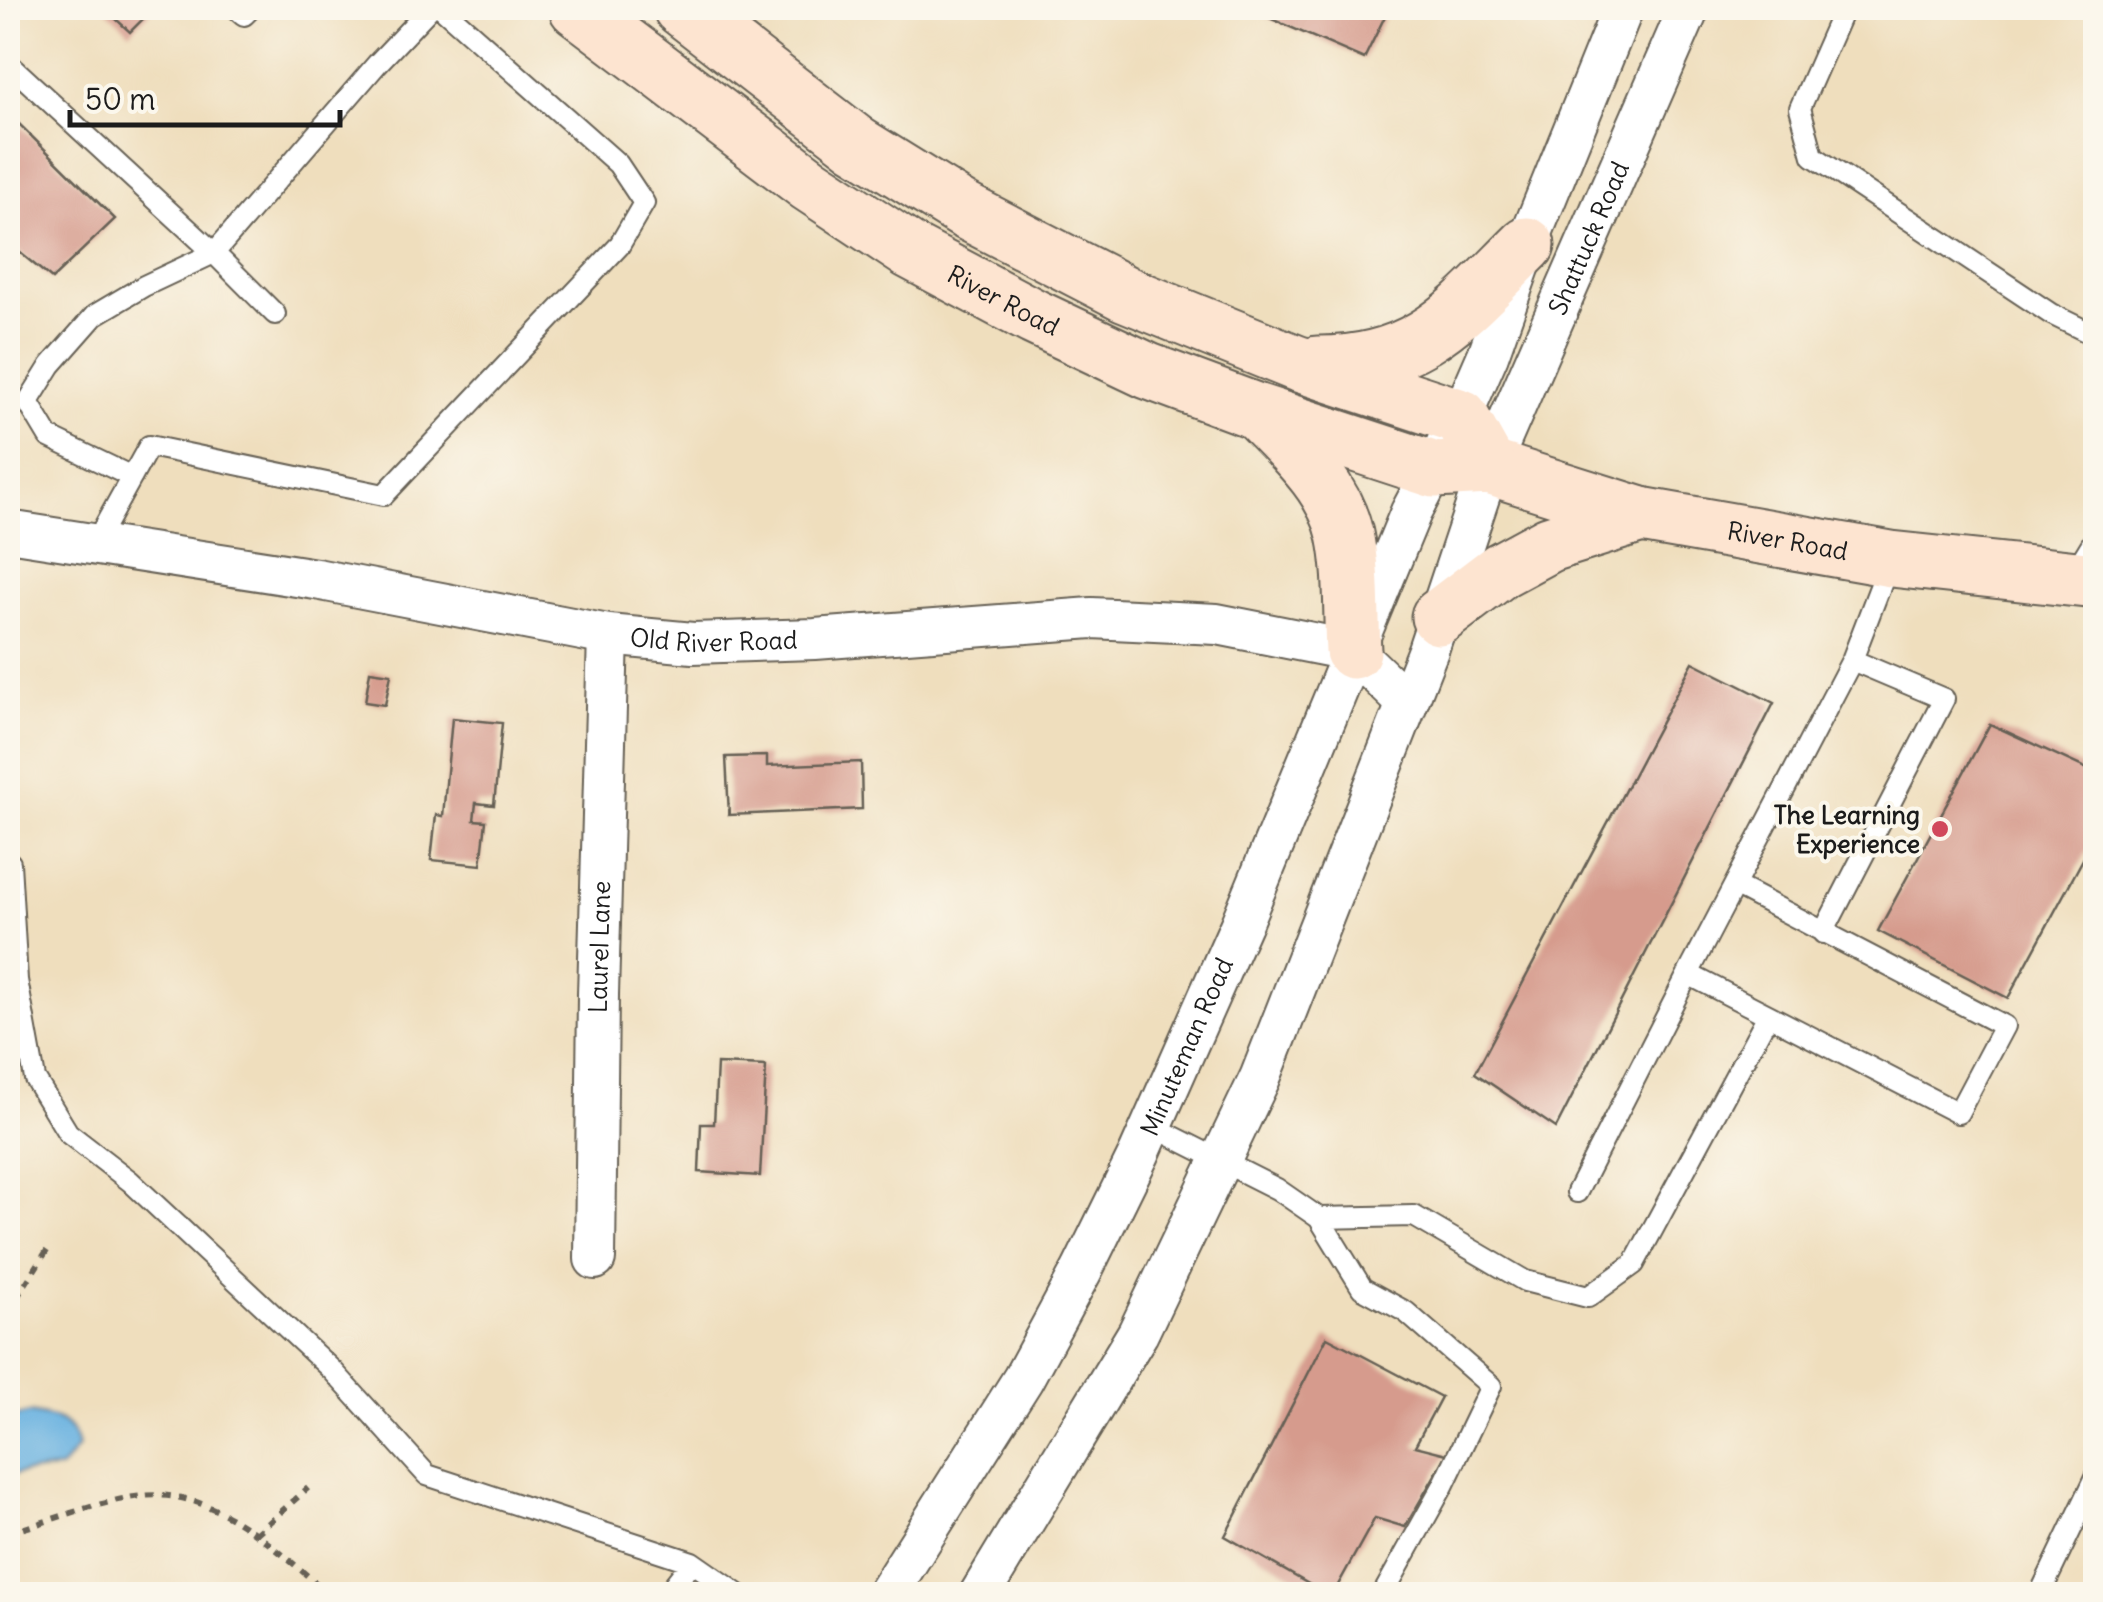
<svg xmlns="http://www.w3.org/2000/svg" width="2103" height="1602" viewBox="0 0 2103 1602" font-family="Delius,sans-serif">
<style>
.water{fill:#68b1e0;stroke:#42667e;stroke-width:2.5}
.building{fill:#d69b8d}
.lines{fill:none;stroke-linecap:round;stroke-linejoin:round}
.service-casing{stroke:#666054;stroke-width:24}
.minor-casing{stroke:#666054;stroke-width:44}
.secondary-casing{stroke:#666054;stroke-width:59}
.path{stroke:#666054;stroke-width:6;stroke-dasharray:8 8;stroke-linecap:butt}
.service{stroke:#fff;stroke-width:20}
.minor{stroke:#fff;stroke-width:40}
.secondary{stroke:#fde4d0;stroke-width:55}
.poi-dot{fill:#d1495b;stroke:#fbf7ec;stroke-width:4}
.labels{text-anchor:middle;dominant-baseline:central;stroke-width:8;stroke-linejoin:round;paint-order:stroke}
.street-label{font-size:25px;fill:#1c1c1c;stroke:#fbf7ec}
.poi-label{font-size:25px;font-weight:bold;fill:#1c1c1c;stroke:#fbf7ec;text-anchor:end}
</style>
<rect width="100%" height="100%" fill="#fbf7ec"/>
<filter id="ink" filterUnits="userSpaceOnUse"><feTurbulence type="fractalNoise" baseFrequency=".01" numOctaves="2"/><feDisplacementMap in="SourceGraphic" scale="20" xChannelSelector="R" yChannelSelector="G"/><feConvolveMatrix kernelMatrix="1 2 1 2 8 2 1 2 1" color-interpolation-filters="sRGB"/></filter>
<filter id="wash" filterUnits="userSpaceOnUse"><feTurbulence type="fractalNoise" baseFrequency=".0048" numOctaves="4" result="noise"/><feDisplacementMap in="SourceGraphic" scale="40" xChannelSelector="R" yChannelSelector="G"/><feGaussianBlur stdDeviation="2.25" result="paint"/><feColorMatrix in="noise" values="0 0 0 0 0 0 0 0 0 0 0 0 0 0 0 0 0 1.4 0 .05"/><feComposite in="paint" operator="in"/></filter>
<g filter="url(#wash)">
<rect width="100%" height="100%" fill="#efdebd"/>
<path class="water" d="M30,1413c26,5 42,6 48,34l-17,21 -53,7v-57z"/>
<g id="blocks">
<path class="building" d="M104,8h50l-24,24z
M1246,8h143l-25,51z
M8,113l107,106 -63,60 -34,-28 -10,10z
M1693,662l81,41 -218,425 -81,-55z
M370,671l21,3 -6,31 -20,-3z
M452,718l50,5 -8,82 -18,-2 -2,17 12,1 -5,44 -50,-5 5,-45 7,1z
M1990,724l106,49v62l-88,163 -130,-67z
M767,756v10l94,-4 1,47 -133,6 -3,-58z
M717,1064l49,2 -6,110 -61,-4 2,-48h13z
M1327,1337l114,60 -26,49 32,8 -42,73 -30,-9 -42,76h-7l-101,-58z"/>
</g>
</g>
<g filter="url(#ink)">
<use href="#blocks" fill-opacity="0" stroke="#666054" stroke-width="2.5"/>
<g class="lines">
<g class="service-casing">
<path id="service" d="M236,8l8,7 7,-7
M1844,8l-44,100 13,48 238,158 45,22
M8,63l206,190 61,61
M132,477l-83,-40 -21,-35 23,-37 44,-50 49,-29 70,-33 163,-189 53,-56
M93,547l56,-101 235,49 235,-249 25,-43 -26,-39 -176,-156
M2074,573l22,-36
M8,863h2l7,117 18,99 33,54 62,48 203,190 94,104 265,87 46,32
M1736,886l268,140 -46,87 -190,-98
M1823,933l121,-234 -92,-39
M1152,1126l125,63 42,29 95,-2 111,65 63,16 46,-33 134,-249 -80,-41 164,-314 38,-99
M1577,1192l111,-218
M1319,1218l43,70 44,24 85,74 -48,100 -60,108
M667,1594l25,-32
M2040,1594l56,-117"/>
</g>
<g class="minor-casing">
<g id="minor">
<path id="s1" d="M8,531l308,48 292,56 85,8 122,-4 277,-21 125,6 136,27 53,51"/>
<path id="s2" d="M595,1259l3,-264 10,-360"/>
<path id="s3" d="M887,1594l136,-215 59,-109 57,-116 102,-230 170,-412 50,-95 27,-62 39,-110 96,-237"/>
<path id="s4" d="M980,1594l158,-261 122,-255 168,-428 61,-183 200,-459"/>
</g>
</g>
<g class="secondary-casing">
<g id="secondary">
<path id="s5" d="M577,8l232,176 101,67 124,66 114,54 110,41 177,58 54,-3 152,48 250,44 205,22"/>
<path d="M681,8l176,136 108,67 161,83 170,69 165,54 28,50"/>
<path d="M1317,364c104,1 142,-52 210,-119"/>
<path d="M1260,415c33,34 74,71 85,119 8,37 6,79 8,117"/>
<path d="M1439,617l62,-47 48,-26 92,-29"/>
</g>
</g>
<path class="path" d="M8,1311l40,-62
M8,1533c42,-12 91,-32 134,-37 75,-8 135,55 187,98
M256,1534l52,-46"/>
<use href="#service" class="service"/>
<use href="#minor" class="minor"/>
<use href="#secondary" class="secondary"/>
</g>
</g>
<circle class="poi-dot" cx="1940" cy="829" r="10"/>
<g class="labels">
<g class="street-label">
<text stroke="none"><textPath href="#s4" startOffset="1490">Shattuck Road</textPath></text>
<text stroke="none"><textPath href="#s5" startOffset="518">River Road</textPath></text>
<text stroke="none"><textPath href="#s5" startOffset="1345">River Road</textPath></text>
<text stroke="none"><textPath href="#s1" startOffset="715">Old River Road</textPath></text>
<text stroke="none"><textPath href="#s2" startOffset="312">Laurel Lane</textPath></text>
<text stroke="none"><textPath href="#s3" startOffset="625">Minuteman Road</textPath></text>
</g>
<g class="poi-label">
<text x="1920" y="815">The Learning<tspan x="1920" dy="29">Experience</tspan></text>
</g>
</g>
<rect width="2103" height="1602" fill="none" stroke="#fbf7ec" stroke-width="40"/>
<path d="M70 110v15h270v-15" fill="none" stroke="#1c1c1c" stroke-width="5"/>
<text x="85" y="110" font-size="30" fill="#1c1c1c" stroke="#fbf7ec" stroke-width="8" paint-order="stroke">50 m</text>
</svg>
